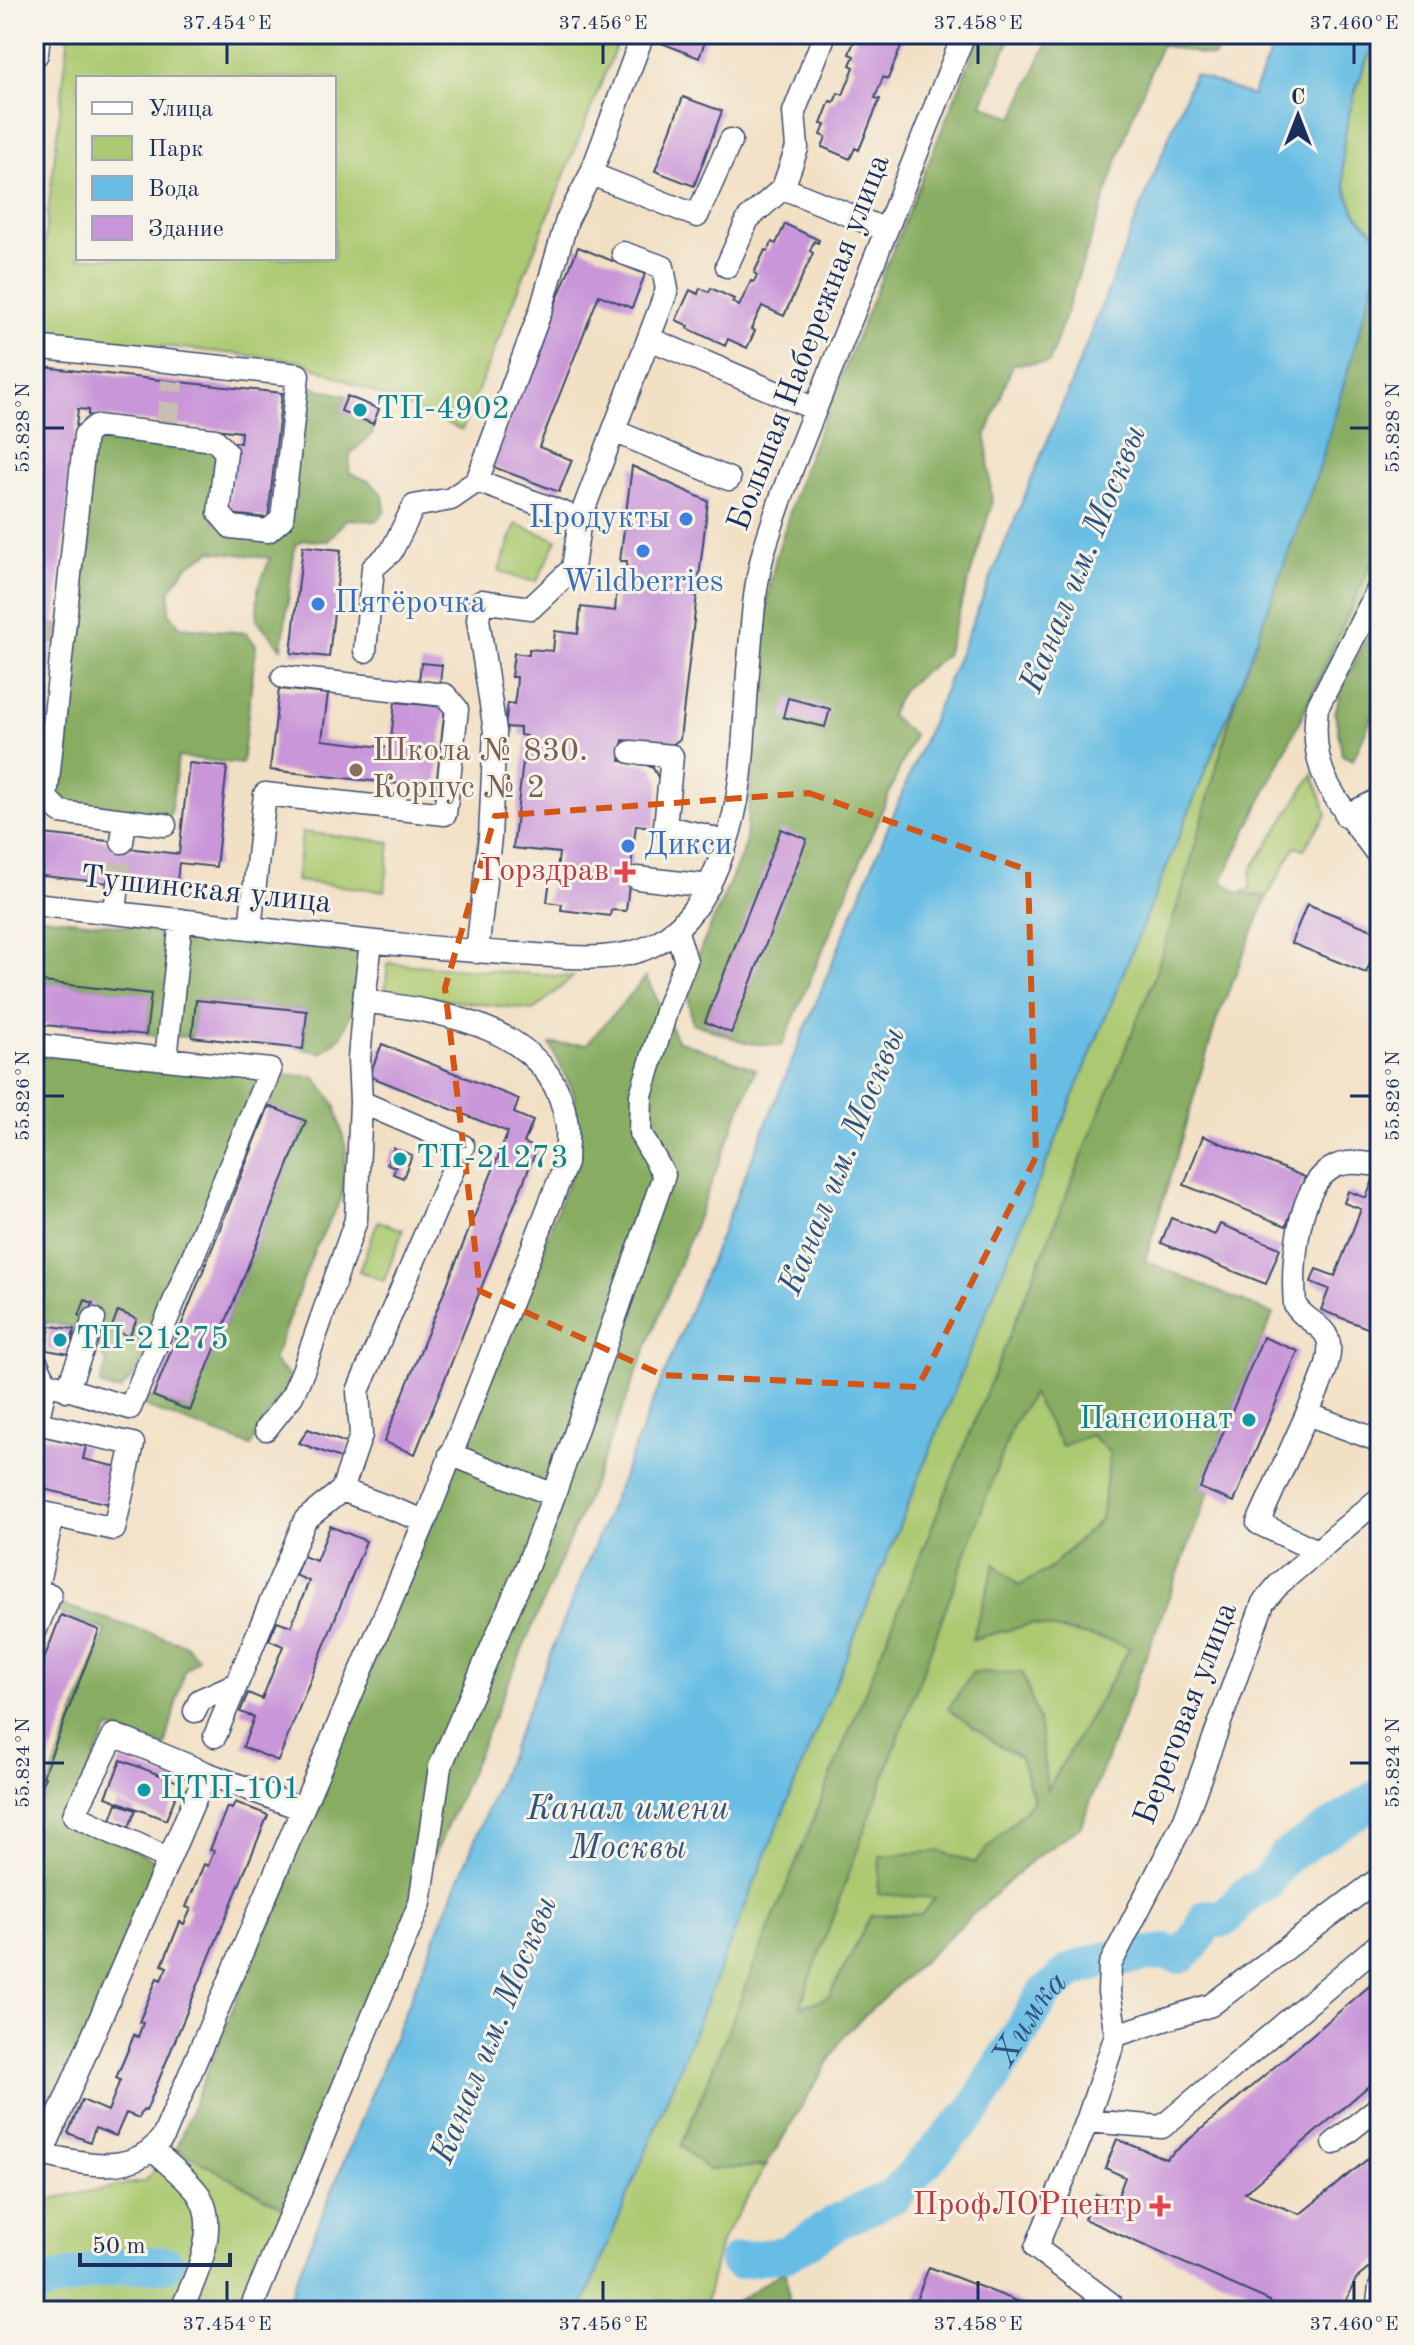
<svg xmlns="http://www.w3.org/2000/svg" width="1414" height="2345" viewBox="0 0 1414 2345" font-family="'Old Standard TT',serif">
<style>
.green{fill:#abc970;stroke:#637c67;stroke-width:2;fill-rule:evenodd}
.forest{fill:#88ad62;stroke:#526e60;stroke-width:2;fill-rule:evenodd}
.water{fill:#68bde4;stroke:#4276a1;stroke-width:2}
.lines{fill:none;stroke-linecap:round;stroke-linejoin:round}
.river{stroke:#68bde4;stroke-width:36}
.building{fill:#c996d9}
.minor-tunnel{stroke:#c7bdb0;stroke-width:22;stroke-dasharray:22 11;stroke-linecap:butt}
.minor-casing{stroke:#3b4a6d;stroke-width:25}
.major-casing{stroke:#3b4a6d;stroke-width:31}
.minor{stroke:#fff;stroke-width:22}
.major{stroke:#fff;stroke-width:28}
.marked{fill:none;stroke:#d45514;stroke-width:6;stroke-dasharray:16 10;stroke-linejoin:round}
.ticks{fill:none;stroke:#1b2f5e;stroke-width:3}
.culture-dot{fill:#0f9aa8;stroke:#f7f3e8;stroke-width:3}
.shop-dot{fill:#3f7fe0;stroke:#f7f3e8;stroke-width:3}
.education-dot{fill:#8d6e63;stroke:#f7f3e8;stroke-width:3}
.health-dot{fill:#e0444e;stroke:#f7f3e8;stroke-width:3}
.labels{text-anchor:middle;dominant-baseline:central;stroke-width:6;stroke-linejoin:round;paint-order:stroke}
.street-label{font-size:32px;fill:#1b2f5e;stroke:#f7f3e8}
.culture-label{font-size:32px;fill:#0d838f;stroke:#f7f3e8;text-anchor:start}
.shop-label{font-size:32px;fill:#366cbe;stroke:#f7f3e8;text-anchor:start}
.education-label{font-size:32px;fill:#785e54;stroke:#f7f3e8;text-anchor:start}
.health-label{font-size:32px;fill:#be3a42;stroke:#f7f3e8;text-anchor:end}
.water-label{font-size:34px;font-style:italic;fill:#2e5280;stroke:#f7f3e8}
.neatline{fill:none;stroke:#1b2f5e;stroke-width:3}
.ticks-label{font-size:20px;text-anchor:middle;fill:#1b2f5e}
</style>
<rect width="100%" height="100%" fill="#f7f3e8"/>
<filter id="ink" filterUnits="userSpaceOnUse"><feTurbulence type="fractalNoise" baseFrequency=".0125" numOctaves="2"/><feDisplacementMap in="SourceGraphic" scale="16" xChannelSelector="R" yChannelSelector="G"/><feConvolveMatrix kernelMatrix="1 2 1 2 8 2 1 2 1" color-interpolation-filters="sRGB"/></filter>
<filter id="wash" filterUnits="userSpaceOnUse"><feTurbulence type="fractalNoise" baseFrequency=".006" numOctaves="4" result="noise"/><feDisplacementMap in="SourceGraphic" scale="32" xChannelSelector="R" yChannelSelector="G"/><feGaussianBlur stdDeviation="1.8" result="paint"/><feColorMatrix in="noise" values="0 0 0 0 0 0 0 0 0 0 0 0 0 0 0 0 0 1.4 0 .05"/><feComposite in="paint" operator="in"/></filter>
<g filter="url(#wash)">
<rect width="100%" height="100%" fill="#f2e0c5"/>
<path class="green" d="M69,34h552l-159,396 -162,-69 -266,-29zM78,78h256v180h-256z
M1369,55l11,4v177c-61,-40 -33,-126 -11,-181z
M516,524l41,16 -20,41 -14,-1 -24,-9z
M1380,544v23l-80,153z
M1237,693l-50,183 -34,105 -445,1189 58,-4 -45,76 -17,69h-123z
M1313,774l14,40 -23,35 -9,-3 -28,51 -28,-4 11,-4 1,-19z
M302,832l88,10 -5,49 -89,-10z
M388,963l185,14 -39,33 -149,-17z
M378,1221l25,9 -19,51 -25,-10z
M1032,1393l59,42 20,18 -10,66 -53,51 -29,16 -24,-21 -23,74 60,-15 80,17 18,6 -83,145 -7,-65 -46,15 27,16 13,42 -60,64 -34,-13 -4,46 -14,17 -51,2 -42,81 -30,11 213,-581z
M176,2148l108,60 -42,103h-208v-109l110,-21z"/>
<path class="forest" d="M981,34h31l-30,70 32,14 37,-84h181l-19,23 -52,-12 -31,78 -81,240 -36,1 -27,72 6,68 -46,151 -43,34 -13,26 24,20 -132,311 -35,-3 -55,-20 -6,-40 59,-136 24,-258 7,-32 26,-85z
M1380,260v284l-80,176 -78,161 17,12 28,4 -50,122 -72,242 128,53 -73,174 9,4 -128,334 -54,38 -182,170 -79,132 -58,4 -27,-24 472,-1165 34,-105 50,-183 82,-224zM1032,1394l30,52 29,-11 19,18 -9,66 -53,51 -29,16 -24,-22 -23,75 60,-15 80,17 18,7 -83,142 -7,-63 -17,-54 -50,-1 -25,37 46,33 27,16 13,42 -60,63 -34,-12 -60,5 -2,38 57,4 -13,16 -51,2 -42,81 -29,10 212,-580z
M303,385l44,11 -6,15 32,13v9l-23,21 -1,19 20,8 14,14 2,16 -9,10 -30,-2 -18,22 -24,-1 -9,5 -13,104 -25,-29 1,-31 12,-31 -58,-7 -26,16 -16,23 -1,22 11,15 66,6 10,12 -14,119 -64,-7 -8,60 -107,-12 -7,-13 36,-352 9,-6 111,13 7,12 -5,61 54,19z
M1380,612v87l-27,61 -11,-5 -7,-42 8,-28z
M34,916l330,37 -8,46 -14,36 -20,18 -19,-4 4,-38 -111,-11 -4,37 -46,-2 4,-40 -116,-14z
M646,977l31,63 79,29 -167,425 -305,714 -108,-60 400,-985 -1,-67 -25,-52h37z
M38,1052l225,22 -126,299 -16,17h-9l-12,-5 7,-23 -28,-34 -33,-6 -7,29 -5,3v-286z
M277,1075l37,1 21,28 11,45 -4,48 -28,54 -41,110 19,18 -32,48 -9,19 -114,-42 4,-10 49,16 116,-289 -37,-15z
M56,1603l128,41 14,14 -14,14 -19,75 -56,-19 -44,91 94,43 -113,265 -12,8v-312l72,-193 -53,-19z
M786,2270l4,41h-135l4,-10 34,-1 34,7z"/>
<path class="water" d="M1278,34h99c-24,59 -65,158 3,202v24l-61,209 -82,224 -656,1618h-298l501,-1231 287,-697 123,-309 58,22z"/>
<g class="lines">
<g class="river">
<path id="s1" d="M737,2261l51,-8 51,-32 54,-25 81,-86 70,-116 28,-24 32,-10 61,-8 15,4c14,-12 21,-21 27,-39l16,3 26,-28 17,-8 19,-27 95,-61"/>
<path d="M34,2288c43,-14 86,-25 132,-24"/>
</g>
</g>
<g id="blocks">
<path class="building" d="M662,34h46l-9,24 -40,-16z
M857,34h49l-18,45 -5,-2 -8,21 5,1 -21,51 -4,-2 -5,11 -28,-12 4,-10 -5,-2 4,-10 -4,-1 9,-23 4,1 4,-9 5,2 11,-28 -4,-2 4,-9 -5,-2z
M683,97l39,14 -28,75 -39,-15z
M785,224l34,16 -1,3 -4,-2 -4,10 3,2 -29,63 -22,-10 -11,23 4,2 -8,17 -19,-9 -3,7 -38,-18 2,-2 -13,-6 14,-30 8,4 2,-6 9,4 2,-4 23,11 -2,3 7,4 12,-25 3,1 3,-7 -3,-2 11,-23 3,1 4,-9 4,2z
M578,247l67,27 -13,34 -33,-13 -60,152 33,13 -13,32 -68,-26z
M42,367l240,26 -14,125 -40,-4 7,-72 5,1 1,-11 -153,-17v-5l-10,-1 -42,382h-2v-354z
M347,396l32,13 -6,15 -32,-13z
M632,466l76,35 -28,238 -8,6 -49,-5 -3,21 25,3 8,4 6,11v9l-5,39 -18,-2 -10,86 -15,-1 -1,6 -49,-6 1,-6 -15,-2 3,-23h6l3,-26 -46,-5 13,-112 -6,-1v-7l-15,-1 3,-24 6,1 2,-13 1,-14h-6l3,-24 15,2v-6l24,2 2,-20 23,3 3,-27 34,4 2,-24 7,1 3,-27h-7z
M303,546l38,4 -12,107 -38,-4z
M421,663l21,2 -2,18 -21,-2z
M279,689l49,5 -6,46 68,8 5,-46 50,5 -9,81 -166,-18z
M788,698l42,11 -5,18 -42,-10z
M189,763l38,4 -11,100 -37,-4 -3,27 -142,-15v-37l8,1 1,-5 84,9v5l52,6z
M781,829l26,10 -76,194 -26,-11z
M1307,904l73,29v7l-14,33 -75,-30z
M34,981l117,13 -5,41 -112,-11z
M196,1000l111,11 -4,38 -111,-12z
M382,1044l137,55 -5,14 19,8 -9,22 13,5 -122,306 -31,-12 124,-310 -139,-56z
M269,1106l37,15 -116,290 -37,-15z
M1203,1136l102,41 -19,49 -102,-41z
M394,1148l18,7 -9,23 -10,-4 3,-7 -9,-3z
M1373,1180l7,3v86l-4,11 4,1v52l-59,-23 8,-21 -18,-7 5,-13 19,7 26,-67 -17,-6 4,-12 18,7z
M1171,1218l44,17 5,-11 60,24 -14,36 -105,-41z
M85,1300l8,3 -6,16 -8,-3z
M118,1311l19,8 -8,18 -18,-8z
M50,1326l24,3 -4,25 -24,-4z
M1263,1337l35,14 -64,151 -34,-14z
M308,1429l41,15 -6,15 -44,-16z
M34,1434l52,12 -3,13 35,8 -8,37 -76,-17z
M330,1526l36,15 -88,220 -35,-14 11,-30 -14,-5 8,-19 14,6 21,-53 -14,-6 8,-19 14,5 18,-45 -14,-6 4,-9 4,-10 13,5z
M61,1615l38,15 -56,146 2,1 -11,28v-120z
M121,1760l60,23 -15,37 -60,-23z
M235,1802l33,13 -122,296 -3,-1 -4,8 -13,-5 -10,23 -21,-8 -5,14 -22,-9 14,-33 26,11 12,-31 -4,-2 9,-21 9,-22 4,2 5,-14 -4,-1 18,-44 4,2 6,-13 -5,-2 9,-21 9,-22 4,2 7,-15 -5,-2 18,-43 4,2 6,-15 -4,-1 17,-43 5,2z
M117,1803l19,7 -7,17 -18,-7z
M1380,1977v99l-135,117 55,21 80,-65v110l-24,20 -15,32h-80l-1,-4 11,1 -1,-7 -186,-82 12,-25 20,7 9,-24 -20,-9 12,-29 49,20z
M929,2267l114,44h-131z"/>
</g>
</g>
<g filter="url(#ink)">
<use href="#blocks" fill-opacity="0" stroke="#3b4a6d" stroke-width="2"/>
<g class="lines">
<path class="minor-tunnel" d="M167,424l5,-43
M34,631l20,2
M118,884l4,-42"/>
<g class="minor-casing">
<path id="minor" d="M591,174l106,42 34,-76
M783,188l14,-40 -3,-36 31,-78
M727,266l21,-47 35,-31 103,42
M650,339l165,70
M34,347l264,28 -16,144 -14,12 -37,-4 -12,-14 7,-61 -11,-12 -119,-14 -11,9 -39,363 14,14 105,13
M614,431l115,48
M477,481l103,38 87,-229 -4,-23 -40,-14
M1380,586l-63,122c-9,73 25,95 63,150
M365,651l8,-83 18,-16 23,-46 37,-7 26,-18 64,-171 26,-90 24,-46 52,-140
M631,752l41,4 -7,71 38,8 23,9
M1346,816l34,-17
M122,842l3,-22
M637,878l72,8
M34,904c72,8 144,16 216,24 90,10 180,21 270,26 44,2 97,11 137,-11 36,-21 55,-59 68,-97 21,-58 18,-124 24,-185 3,-35 5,-73 14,-107 8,-29 19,-58 29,-86l172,-434
M115,913l3,-29
M250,928l15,-134 180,20 12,-105 -12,-14 -162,-18
M477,952l13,-115 5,-106 -17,-112 3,-18 50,7 42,-40 7,-49
M34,1045l236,25 -140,338 -96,-29
M166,1059l15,-139
M34,1357l12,26 -9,40 -3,-1
M67,1390l27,-71
M1307,1414c8,-20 34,-65 16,-83 -9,-10 -21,-14 -28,-26 -3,-37 1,-122 41,-139 14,-6 30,-2 44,-1
M37,1423l96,21 -19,85 -61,-14
M266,1429l26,-33 11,-25 53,-151 5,-118 -2,-43 5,-58
M450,1454l104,41
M342,1490l83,31
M34,1511l19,4 -17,76
M1317,1551l-59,-28 49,-109 73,27
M34,1591l16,4 -16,39
M195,1711l5,-11 36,-16
M215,1736l90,-216 37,-30 19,-55 -3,-44 105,-245 -102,-44
M169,1859l-95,-44 40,-80 92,38
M1116,2035l-7,-43 1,-27 75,-146 78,-216 17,-20 100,-85
M1087,2121l75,6 218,-184
M1334,2143l46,-37
M152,2149c15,14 33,28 45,43 25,33 -2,87 -16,119
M42,2154c41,10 94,24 122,-19l261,-614 141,-358c0,-12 2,-25 1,-37 -12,-100 -124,-114 -203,-125l7,-59
M42,2154l164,-381 96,36
M250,2311l170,-408 20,-136 88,-203 26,-69 110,-320 -24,-42 1,-38 27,-90 18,-44 -10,-32
M1108,2311l3,-7 -75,-56 51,-127 29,-86 95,-30 169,-127
M1377,2311l3,-24"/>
</g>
<g class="major-casing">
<path id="major" d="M34,53l2,-19"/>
</g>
<use href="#minor" class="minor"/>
<use href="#major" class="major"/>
</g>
</g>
<path class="marked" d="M809,793l219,77 8,287 -118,230 -256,-12 -182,-84 -35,-303 50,-172z"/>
<path class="ticks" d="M227,44v20M603,44v20M978,44v20M1354,44v20M44,428h20M1350,428h20M44,1096h20M1350,1096h20M44,1763h20M1350,1763h20M227,2281v20M603,2281v20M978,2281v20M1354,2281v20"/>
<g class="culture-dot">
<circle cx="360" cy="410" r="8"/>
<circle cx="400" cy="1159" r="8"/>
<circle cx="60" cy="1340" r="8"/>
<circle cx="1249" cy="1420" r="8"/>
<circle cx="144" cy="1790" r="8"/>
</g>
<g class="shop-dot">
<circle cx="686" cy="519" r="8"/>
<circle cx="643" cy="551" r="8"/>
<circle cx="318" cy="604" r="8"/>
<circle cx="628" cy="846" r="8"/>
</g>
<circle class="education-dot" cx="356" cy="770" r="8"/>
<g class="health-dot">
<path d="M621 860h8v8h8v8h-8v8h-8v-8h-8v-8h8z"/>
<path d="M1156 2194h8v8h8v8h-8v8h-8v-8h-8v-8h8z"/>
</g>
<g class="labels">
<g class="street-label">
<text transform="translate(810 343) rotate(-69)">Большая Набережная улица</text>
<text transform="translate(206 891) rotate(6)">Тушинская улица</text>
<text transform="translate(1187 1714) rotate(-69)">Береговая улица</text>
</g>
<g class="culture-label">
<text x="376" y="410">ТП-4902</text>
<text x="416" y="1159">ТП-21273</text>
<text x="76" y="1340">ТП-21275</text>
<text x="1233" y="1420" text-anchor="end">Пансионат</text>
<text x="160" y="1790">ЦТП-101</text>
</g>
<g class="shop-label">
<text x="670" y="519" text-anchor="end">Продукты</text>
<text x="643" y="583" text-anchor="middle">Wildberries</text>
<text x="334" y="604">Пятёрочка</text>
<text x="644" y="846">Дикси</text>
</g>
<g class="education-label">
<text x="372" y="752">Школа № 830.<tspan x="372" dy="37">Корпус № 2</tspan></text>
</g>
<g class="health-label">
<text x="609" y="872">Горздрав</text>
<text x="1142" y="2206">ПрофЛОРцентр</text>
</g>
<g class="water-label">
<text transform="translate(1084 559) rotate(-68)">Канал им. Москвы</text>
<text transform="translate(843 1161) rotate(-68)">Канал им. Москвы</text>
<text x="628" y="1810">Канал имени<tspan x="628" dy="39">Москвы</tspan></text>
<text stroke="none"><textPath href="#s1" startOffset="396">Химка</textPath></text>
<text transform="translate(495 2030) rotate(-68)">Канал им. Москвы</text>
</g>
</g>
<rect width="1414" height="2345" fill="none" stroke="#f7f3e8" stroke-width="88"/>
<rect x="76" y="76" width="260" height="184" fill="#f7f3e8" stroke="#9fa5b1" stroke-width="2"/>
<rect x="92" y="102" width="40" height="12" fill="#ffffff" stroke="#9fa5b1" stroke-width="2"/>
<text x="148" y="116" font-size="24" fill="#1b2f5e">Улица</text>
<rect x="92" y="136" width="40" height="24" fill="#abc970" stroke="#9fa5b1" stroke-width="2"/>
<text x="148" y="156" font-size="24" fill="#1b2f5e">Парк</text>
<rect x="92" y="176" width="40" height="24" fill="#68bde4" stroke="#9fa5b1" stroke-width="2"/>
<text x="148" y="196" font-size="24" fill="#1b2f5e">Вода</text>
<rect x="92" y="216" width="40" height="24" fill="#c996d9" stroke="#9fa5b1" stroke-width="2"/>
<text x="148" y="236" font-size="24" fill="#1b2f5e">Здание</text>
<g transform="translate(1298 116)" stroke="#f7f3e8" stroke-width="6" paint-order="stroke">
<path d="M0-6L14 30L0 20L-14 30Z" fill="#1b2f5e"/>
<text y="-12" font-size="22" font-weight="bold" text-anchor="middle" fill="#1b2f5e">С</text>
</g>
<path d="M80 2253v12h150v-12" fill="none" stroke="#1b2f5e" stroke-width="4"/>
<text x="92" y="2253" font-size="24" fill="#1b2f5e" stroke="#f7f3e8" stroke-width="6" paint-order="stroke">50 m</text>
<rect x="44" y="44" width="1326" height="2257" class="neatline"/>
<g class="ticks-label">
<text x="227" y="29">37.454°E</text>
<text x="603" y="29">37.456°E</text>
<text x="978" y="29">37.458°E</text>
<text x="1354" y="29">37.460°E</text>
<text transform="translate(22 428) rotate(-90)" y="7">55.828°N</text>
<text transform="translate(1392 428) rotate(-90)" y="7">55.828°N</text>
<text transform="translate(22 1096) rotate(-90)" y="7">55.826°N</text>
<text transform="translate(1392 1096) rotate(-90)" y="7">55.826°N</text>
<text transform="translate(22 1763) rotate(-90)" y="7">55.824°N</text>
<text transform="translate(1392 1763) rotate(-90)" y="7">55.824°N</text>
<text x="227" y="2330">37.454°E</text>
<text x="603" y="2330">37.456°E</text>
<text x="978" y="2330">37.458°E</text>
<text x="1354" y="2330">37.460°E</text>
</g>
</svg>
